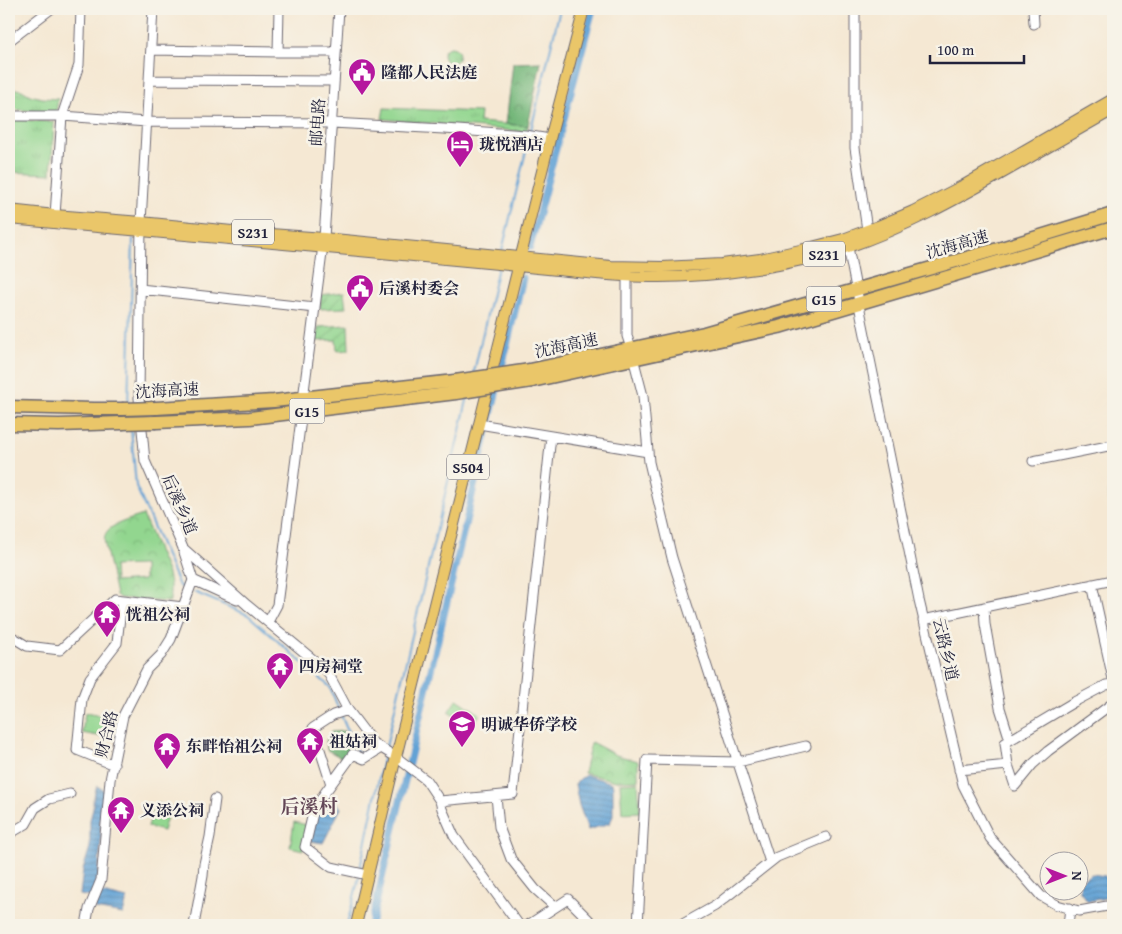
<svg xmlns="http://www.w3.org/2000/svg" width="1122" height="934" viewBox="0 0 1122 934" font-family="'Gentium Book Plus','Noto Serif SC',serif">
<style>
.grass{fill:url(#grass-tufts);stroke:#5a7c65}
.forest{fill:url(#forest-crowns);stroke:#4c6c5a}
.park{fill:url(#park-crowns);stroke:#5a7c65;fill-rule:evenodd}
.garden{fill:url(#garden-furrows);stroke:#5a7c65}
.pitch{fill:#92d68f;stroke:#5a7c65}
.water{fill:url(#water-rules);stroke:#426288}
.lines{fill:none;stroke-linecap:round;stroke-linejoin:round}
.stream{stroke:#62a2d5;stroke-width:2}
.canal{stroke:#62a2d5;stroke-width:7}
.minor-casing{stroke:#6c6770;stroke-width:11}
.major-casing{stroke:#6c6770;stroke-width:12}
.highway-casing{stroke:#6c6770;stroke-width:15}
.minor{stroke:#fff;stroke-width:9}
.major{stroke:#eac669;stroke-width:10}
.highway{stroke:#eac669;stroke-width:12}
.highway-bridge-casing{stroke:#6c6770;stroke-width:15;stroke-linecap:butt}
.highway-bridge{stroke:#eac669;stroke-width:12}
.labels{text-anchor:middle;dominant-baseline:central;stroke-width:5;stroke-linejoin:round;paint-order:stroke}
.shield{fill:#f7f3e8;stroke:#62616f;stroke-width:1}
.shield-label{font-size:15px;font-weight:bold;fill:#22223b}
.poi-label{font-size:16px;font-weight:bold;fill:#22223b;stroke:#f7f3e8;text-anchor:start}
.street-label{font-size:16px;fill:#22223b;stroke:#f7f3e8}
.quarter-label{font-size:19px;font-weight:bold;fill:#634757;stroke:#f7f3e8}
</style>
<defs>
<pattern id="grass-tufts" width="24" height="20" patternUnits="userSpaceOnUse" patternTransform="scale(1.25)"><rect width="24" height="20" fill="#92d68f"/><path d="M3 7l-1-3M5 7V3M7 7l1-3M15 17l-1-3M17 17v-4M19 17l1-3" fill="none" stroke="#7eb77c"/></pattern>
<pattern id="forest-crowns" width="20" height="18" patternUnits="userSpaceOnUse" patternTransform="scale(1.25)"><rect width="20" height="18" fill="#75b77a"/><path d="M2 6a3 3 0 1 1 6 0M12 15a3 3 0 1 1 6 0" fill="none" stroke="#609465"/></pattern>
<pattern id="park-crowns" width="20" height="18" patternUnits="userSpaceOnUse" patternTransform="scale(1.25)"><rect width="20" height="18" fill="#92d68f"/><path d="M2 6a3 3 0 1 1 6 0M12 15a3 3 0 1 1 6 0" fill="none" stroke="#7eb77c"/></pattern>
<pattern id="garden-furrows" width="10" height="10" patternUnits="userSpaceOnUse" patternTransform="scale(1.25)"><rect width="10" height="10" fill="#92d68f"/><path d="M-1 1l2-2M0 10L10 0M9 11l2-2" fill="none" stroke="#7eb77c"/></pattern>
<pattern id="water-rules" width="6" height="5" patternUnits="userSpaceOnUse" patternTransform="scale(1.25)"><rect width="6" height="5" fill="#62a2d5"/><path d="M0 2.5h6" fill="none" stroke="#5084ae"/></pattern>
</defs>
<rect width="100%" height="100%" fill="#f7f3e8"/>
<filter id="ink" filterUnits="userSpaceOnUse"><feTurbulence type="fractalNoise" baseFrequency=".02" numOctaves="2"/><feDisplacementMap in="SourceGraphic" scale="10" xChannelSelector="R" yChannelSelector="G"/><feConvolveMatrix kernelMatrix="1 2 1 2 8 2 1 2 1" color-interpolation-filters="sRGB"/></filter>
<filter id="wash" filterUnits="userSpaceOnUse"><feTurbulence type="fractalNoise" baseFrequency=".0096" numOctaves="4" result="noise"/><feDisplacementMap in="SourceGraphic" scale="20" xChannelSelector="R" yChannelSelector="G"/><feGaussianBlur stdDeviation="1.12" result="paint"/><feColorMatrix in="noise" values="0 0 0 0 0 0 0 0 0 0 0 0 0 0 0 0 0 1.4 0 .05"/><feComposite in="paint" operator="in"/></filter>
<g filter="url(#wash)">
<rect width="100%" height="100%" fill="#f5e8d3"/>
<path class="grass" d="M443 55a8 8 0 1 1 16 0a8 8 0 1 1-16 0Z
M9,88l13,2 8,5 12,3 16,1 -2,14 -47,-4z
M384,108l96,4 -1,10 49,4 -1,6 -145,-13z
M9,119l45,3 -3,52 -42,-2z
M1109,491h4v29h-3z"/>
<path class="forest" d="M541,62l-13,64 -22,-2 7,-61z
M344,731l8,15 -10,12 -15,-8 -1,-9 5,-9z"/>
<path class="park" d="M143,515l25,59 2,10v18l-50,-4 -4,-3 -11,-50c-1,-4 -1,-8 1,-12 6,-10 27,-14 37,-18zM144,565v15l-29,2 -1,-16z
M591,742l25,13 22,6v19l-22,1 -32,-8z"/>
<path class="garden" d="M344,292l2,16 -26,1 1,-14z
M348,325l1,25 -12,1 -1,-11 -19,1 1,-14z"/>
<path class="pitch" d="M457,699l23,15 -8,13 -24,-15z
M85,713l33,6 -4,20 -32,-6z
M638,782l2,30 -18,1 -2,-30z
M155,803l15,3 -7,25 -15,-4z
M294,822l13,3 -4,25 -13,-3z"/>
<path class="water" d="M586,775l26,8 1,3v30l-3,7 -22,7 -9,-25 -4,-21 6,-6z
M97,786l8,5 -5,29 1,20 -3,37 -7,20 -11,-2 3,-25 7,-23v-27l3,-11v-9z
M331,797l10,11 -18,35 -13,-2 8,-31z
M1092,874l13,2 3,3 5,1v17l-25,4 -8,-10v-10z
M98,892l29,7 -4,15 -28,-5z"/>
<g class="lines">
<path class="stream" d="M530,134l30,-125
M502,251l27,-113
M474,372l24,-105
M128,404l5,-165
M131,428l5,58 43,100 6,2
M194,592l54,23 82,72 9,23
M341,715l15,36 10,3
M386,747l82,-351
M360,869l24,-115
M347,925l12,-48"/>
<path class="canal" d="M530,247l63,-238
M500,375l23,-97
M371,925l127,-540"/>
</g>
</g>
<g filter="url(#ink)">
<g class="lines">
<g class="minor-casing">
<path id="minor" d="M153,9l-12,213 -2,176 6,63 38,87 64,57 80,66 21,39 25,33 23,14 30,23 14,21 2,8 12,27 65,89
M279,9l-1,43h58
M855,9v139l12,82
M1033,9l1,15
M9,41l42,-32
M151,50l127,2
M149,80l185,1
M9,116h53l85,6 185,1 112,6 81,6 25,4
M55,215l7,-99 17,-51 2,-56
M848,247l7,36
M627,276v60l2,6
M140,289l175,19
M858,296v1
M860,310l59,290 44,185 27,53 51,58 16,9 22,6 34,-6
M635,365l8,31 6,66 23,96 98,304
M304,391l20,-153 15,-229
M302,405l1,-1
M479,424l169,28
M1033,461l80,-16
M183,549l10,31 44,20
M1092,584l21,95
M984,607l1,17 15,84 10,32
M923,620l190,-40
M268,622l9,-17 24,-186
M9,635l18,11 33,4 55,-51 68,8
M114,765l-37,-15 5,-51 8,-21 27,-35 5,-43
M1008,765l-3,-22 69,-41 32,-17 7,-1
M959,770l49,-5 7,21 18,-22 15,-13 65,-48
M331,784l-18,-56 20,-13 15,-5
M496,796l3,31 12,32 24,30 20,18
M440,801l73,-7 38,-358
M9,834l17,-10 9,-16 14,-9 21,-5
M368,875l-37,-8 -26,-20 8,-34 11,-19 29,-40 11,5 17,-11
M86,925l3,-16 12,-29 9,-100 13,-64 24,-47 14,-14 10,-16 22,-59
M194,925l9,-49 1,-12 6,-27 5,-38
M528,925l40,-26 26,26
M638,925l9,-165 91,2 68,-16
M681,925l34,-19 62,-49 49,-20
M1068,925l2,-17"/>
</g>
<g class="major-casing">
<path id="major" d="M9,210l46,5 86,7 91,9 92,7 287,28 51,1 60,-3 38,-5 40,-9 43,-11 35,-13 35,-15 51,-26 149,-86
M9,219c128,11 256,23 383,35 42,4 84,8 126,12 44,4 88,11 132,11 64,1 137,-10 198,-30 57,-19 109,-48 160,-77 35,-20 70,-40 105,-60
M356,925l40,-168 154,-618 34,-130"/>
</g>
<g class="highway-casing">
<path id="highway" d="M530,370l174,-37 294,-84 115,-35
M532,381l247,-54 334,-99
M9,407l85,2h28
M156,408l118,-7 181,-20
M156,422l94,-4 206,-25
M9,424l50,1 63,-2"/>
</g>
<use href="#minor" class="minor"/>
<use href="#major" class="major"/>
<use href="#highway" class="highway"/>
<g class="highway-bridge-casing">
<path id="highway-bridge" d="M455,381l75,-11
M456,393l76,-12
M122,409l34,-1
M122,423l34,-1"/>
</g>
<use href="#highway-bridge" class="highway-bridge"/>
</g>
</g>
<defs>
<g id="civic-pin" transform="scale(1.4375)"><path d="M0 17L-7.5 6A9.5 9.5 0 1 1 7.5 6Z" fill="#b5179e" stroke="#f7f3e8"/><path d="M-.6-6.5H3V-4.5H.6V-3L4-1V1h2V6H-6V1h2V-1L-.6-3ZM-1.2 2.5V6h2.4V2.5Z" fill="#fff"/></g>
<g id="hotel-pin" transform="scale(1.4375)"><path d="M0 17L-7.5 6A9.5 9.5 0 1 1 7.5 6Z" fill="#b5179e" stroke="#f7f3e8"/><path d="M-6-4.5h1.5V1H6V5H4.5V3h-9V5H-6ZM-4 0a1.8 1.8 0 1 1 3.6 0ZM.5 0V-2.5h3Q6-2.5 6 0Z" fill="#fff"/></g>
<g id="temple-pin" transform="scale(1.4375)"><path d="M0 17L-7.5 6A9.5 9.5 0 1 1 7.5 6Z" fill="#b5179e" stroke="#f7f3e8"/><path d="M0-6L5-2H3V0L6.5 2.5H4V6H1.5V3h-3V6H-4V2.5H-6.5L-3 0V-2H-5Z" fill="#fff"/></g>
<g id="school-pin" transform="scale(1.4375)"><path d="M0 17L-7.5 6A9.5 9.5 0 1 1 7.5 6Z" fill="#b5179e" stroke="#f7f3e8"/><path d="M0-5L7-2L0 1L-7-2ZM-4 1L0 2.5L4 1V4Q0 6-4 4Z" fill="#fff"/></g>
</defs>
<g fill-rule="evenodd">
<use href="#civic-pin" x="362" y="72"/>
<use href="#hotel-pin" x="460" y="144"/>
<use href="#civic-pin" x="360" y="288"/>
<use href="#temple-pin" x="107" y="614"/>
<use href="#temple-pin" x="280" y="666"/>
<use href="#school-pin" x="462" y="724"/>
<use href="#temple-pin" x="310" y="741"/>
<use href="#temple-pin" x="167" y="746"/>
<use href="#temple-pin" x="121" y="810"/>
</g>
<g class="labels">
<g class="shield">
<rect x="232" y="219.5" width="42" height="25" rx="4"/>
<rect x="803" y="241.5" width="42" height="25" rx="4"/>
<rect x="806.5" y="286.5" width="35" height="25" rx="4"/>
<rect x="289.5" y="398.5" width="35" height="25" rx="4"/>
<rect x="447" y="454.5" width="42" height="25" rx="4"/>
</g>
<g class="shield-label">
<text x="253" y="232">S231</text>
<text x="824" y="254">S231</text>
<text x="824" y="299">G15</text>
<text x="307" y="411">G15</text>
<text x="468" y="467">S504</text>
</g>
<g class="poi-label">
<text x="381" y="72">隆都人民法庭</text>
<text x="479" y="144">珑悦酒店</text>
<text x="379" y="288">后溪村委会</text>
<text x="126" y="614">恍祖公祠</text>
<text x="299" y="666">四房祠堂</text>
<text x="481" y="724">明诚华侨学校</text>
<text x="329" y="741">祖姑祠</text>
<text x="186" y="746">东畔怡祖公祠</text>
<text x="140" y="810">义添公祠</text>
</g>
<g class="street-label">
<text transform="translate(317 122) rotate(-86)">邮电路</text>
<text transform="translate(957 244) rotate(-16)">沈海高速</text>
<text transform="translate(566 345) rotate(-12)">沈海高速</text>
<text transform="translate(167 390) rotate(-3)">沈海高速</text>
<text transform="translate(180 504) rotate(67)">后溪乡道</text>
<text transform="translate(946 649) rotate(77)">云路乡道</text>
<text transform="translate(106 734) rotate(-76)">财合路</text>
</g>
<g class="quarter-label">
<text x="309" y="806">后溪村</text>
</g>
</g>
<rect width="1122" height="934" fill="none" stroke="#f7f3e8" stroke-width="30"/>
<g transform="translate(1064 876) rotate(90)"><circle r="24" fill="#f7f3e8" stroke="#a29fa3"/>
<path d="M0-4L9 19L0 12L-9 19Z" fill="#b5179e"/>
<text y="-8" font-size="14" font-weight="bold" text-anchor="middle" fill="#22223b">N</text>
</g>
<path d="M930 55v8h94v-8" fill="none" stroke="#22223b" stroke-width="2.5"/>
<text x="937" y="55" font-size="15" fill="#22223b" stroke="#f7f3e8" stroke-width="4" paint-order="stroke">100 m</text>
</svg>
